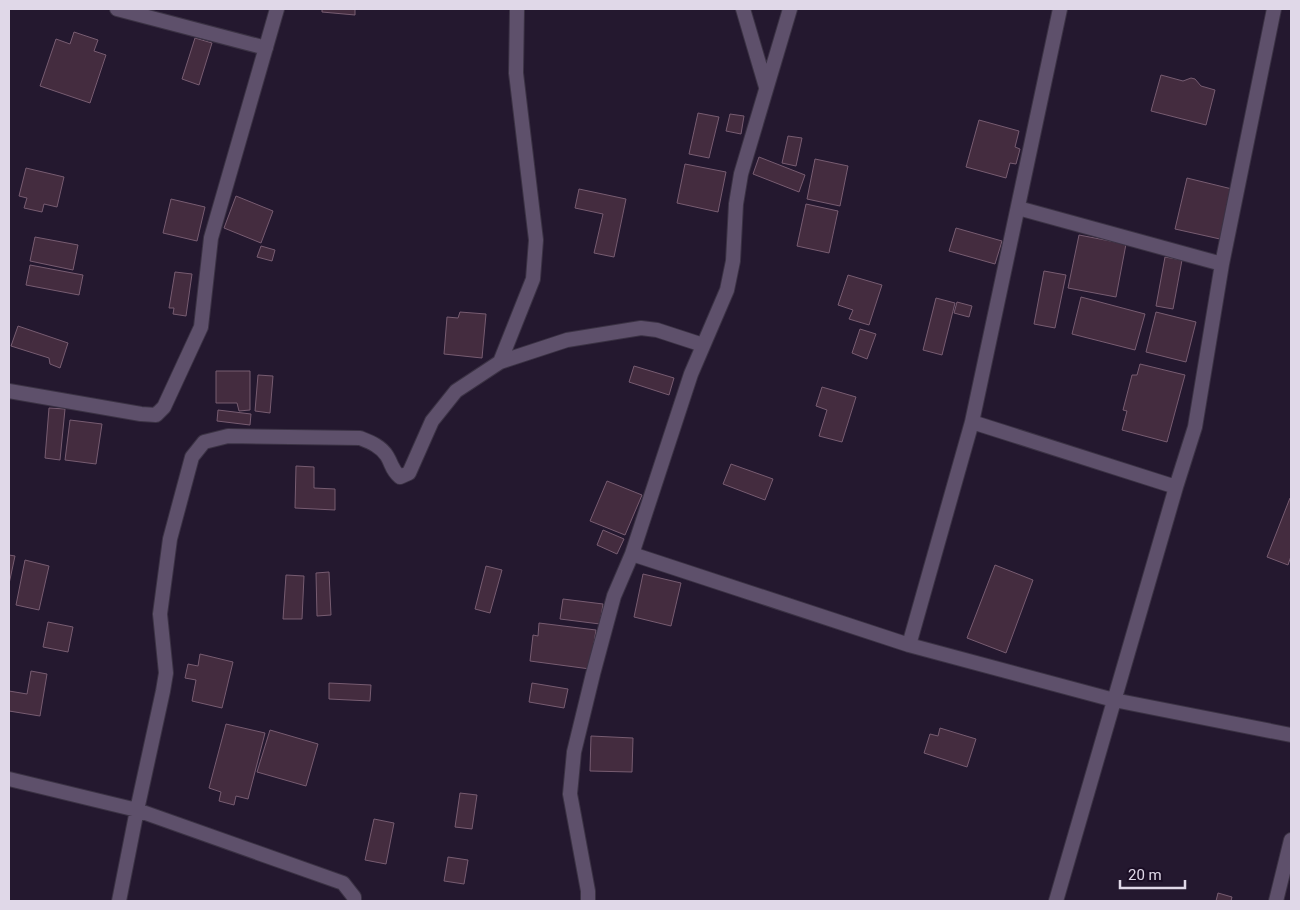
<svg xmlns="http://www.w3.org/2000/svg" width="1300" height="910" viewBox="0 0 1300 910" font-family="Roboto,sans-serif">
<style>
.building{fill:#442c3f;stroke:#775c71}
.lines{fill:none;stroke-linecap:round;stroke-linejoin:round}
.minor-casing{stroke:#3b3244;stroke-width:16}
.minor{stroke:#5e506b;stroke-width:14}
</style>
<rect width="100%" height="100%" fill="#24182f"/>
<path class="building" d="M322,9h33v6l-33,-3z
M74,32l24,8 -4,11 12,4 -16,48 -50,-17 16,-47 14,5z
M195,38l17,5 -13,42 -17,-6z
M1161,75l22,6 8,-3 4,1 6,7 14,4 -9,35 -55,-14z
M698,113l21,4 -10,41 -20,-4z
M730,114l14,2 -3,18 -15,-3z
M979,120l40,11 -4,16 5,2 -4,15 -6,-1 -4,15 -40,-11z
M788,136l14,2 -6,28 -14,-3z
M759,157l46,18 -6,17 -46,-18z
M815,159l33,7 -8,40 -33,-7z
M685,164l41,8 -8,40 -41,-9z
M26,168l38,9 -7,30 -13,-3 -2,8 -18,-4 3,-10 -8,-2z
M1187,178l45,11 -12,50 -45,-10z
M579,189l47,10 -12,58 -20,-4 9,-39 -28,-6z
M236,196l37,15 -12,32 -37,-15z
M171,199l34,8 -8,34 -34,-8z
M806,204l32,7 -9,42 -32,-7z
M956,228l46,13 -7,23 -46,-13z
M1079,235l47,9 -10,53 -48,-9z
M35,237l43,8 -5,25 -43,-9z
M261,246l14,4 -3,11 -15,-4z
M1165,257l17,3 -9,49 -17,-3z
M30,265l53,10 -4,20 -53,-10z
M1044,271l22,4 -11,53 -21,-4z
M175,272l17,2 -6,42 -13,-2 1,-6h-5z
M848,275l34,10 -13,40 -20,-6 4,-9 -15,-5z
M1081,297l64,17 -10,36 -63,-16z
M936,298l19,5 -13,52 -19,-5z
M957,302l15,4 -3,11 -15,-4z
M460,312l26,2 -4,44 -38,-4 3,-37 11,1z
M1156,312l40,10 -10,40 -40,-10z
M18,326l50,17 -8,25 -10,-4 -1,-6 -38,-12z
M860,329l16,5 -9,25 -15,-6z
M1140,364l45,11 -18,67 -45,-12 5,-19 -4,-1 9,-35h5z
M634,366l40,12 -5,17 -40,-13z
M216,371h34v39l-11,1 -2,-8h-21z
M258,375l15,1 -3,37 -15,-2z
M822,387l34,10 -14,45 -23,-6 8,-26 -11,-4z
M49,408l16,1 -5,51 -15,-2z
M218,410l33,4 -1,11 -33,-4z
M70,420l32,4 -6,40 -31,-4z
M731,464l42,15 -8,21 -42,-16z
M296,466l18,1v21l21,1v21l-40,-2z
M607,481l35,14 -17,40 -35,-14z
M1290,498h1v58l-3,9 -21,-8z
M603,530l21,9 -7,15 -20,-9z
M9,555l6,1 -6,28z
M25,560l24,6 -10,44 -23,-5z
M995,565l38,15 -27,73 -39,-15z
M486,566l16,4 -12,43 -15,-4z
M329,572l2,43 -14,1 -1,-43z
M643,574l38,9 -10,43 -37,-9z
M286,575l18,1 -2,43h-19z
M563,599l40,5 -3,20 -40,-5z
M48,622l25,5 -5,25 -25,-5z
M539,623l57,7 -6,39 -60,-8 3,-26 5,1z
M200,654l33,8 -11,46 -30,-7 4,-21 -11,-2 3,-14 10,2z
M31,671l16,3 -7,42 -31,-5v-20l18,3z
M329,683l42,2 -1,16 -41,-2z
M532,683l36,6 -4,19 -35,-6z
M226,724l39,9 -17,66 -12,-3 -2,9 -15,-4 2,-9 -12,-4z
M940,728l36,11 -9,28 -43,-14 6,-19 8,2z
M270,730l48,14 -12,42 -49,-14z
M591,736l42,2 -1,34 -42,-1z
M460,793l17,2 -5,34 -17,-2z
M374,819l20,4 -8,41 -21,-4z
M448,857l20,3 -4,24 -20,-3z
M1218,893l14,4 -1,4h-15z"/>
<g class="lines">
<g class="minor-casing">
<path id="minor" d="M117,9l149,39
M743,9l23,78
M1018,208l204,56
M500,362l33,-83 3,-39 -20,-167 1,-64
M9,391l132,23 15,1 8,-8 37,-80 10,-89 66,-229
M972,422l204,65
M632,554l277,91 205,55 177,35
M909,645l63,-223 88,-413
M9,779l128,31 206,73 11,14v4
M119,901l18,-91 26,-119 3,-18 -6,-59 10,-75 22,-82 12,-15 24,-6 132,2c10,4 21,8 27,18 6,10 4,13 13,21l9,-4 23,-52 24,-30 44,-29 67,-22 74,-12 16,2 46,15
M588,901v-10l-18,-97 4,-42 19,-78 21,-78 18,-42 59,-180 36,-84 6,-29 3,-57 5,-30 49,-165
M1056,901l120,-414 19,-60 27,-163 52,-255
M1276,901l15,-61"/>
</g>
<use href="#minor" class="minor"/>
</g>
<rect width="1300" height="910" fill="none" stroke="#e0d8e8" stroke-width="20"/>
<path d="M1120 880v8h65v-8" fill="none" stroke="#e0d8e8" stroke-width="2.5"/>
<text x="1128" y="880" font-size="15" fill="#e0d8e8" stroke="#1b0e25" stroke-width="4" paint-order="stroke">20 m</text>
</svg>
